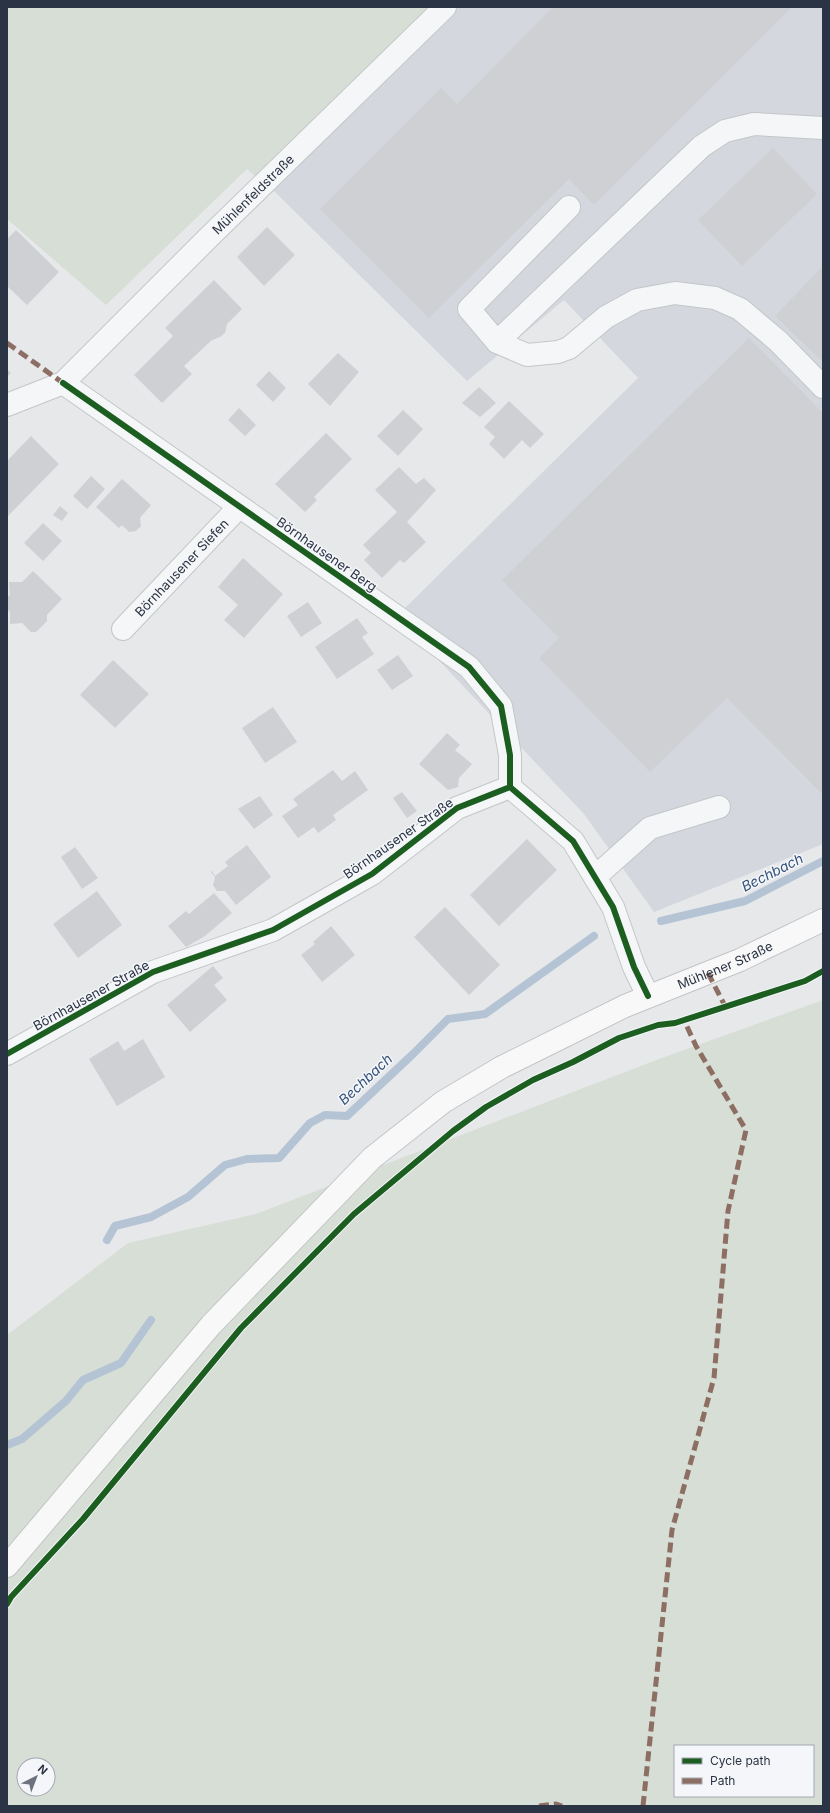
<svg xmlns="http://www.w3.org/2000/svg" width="830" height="1813" viewBox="0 0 830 1813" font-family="Inter,sans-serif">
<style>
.built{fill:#d4d7dd}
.green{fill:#d6ded6;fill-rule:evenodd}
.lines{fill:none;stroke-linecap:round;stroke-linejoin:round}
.stream{stroke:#b4c4d5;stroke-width:8}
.building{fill:#ced0d3}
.minor-casing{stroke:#c4c6c8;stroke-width:24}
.major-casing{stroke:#c2c5c8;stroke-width:24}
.minor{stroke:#f5f6f7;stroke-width:22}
.major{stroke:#f8f8f8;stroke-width:22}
.quiet{stroke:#8d6e63;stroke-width:5;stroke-dasharray:10 5;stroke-linecap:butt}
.cycleway-casing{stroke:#f4f6f9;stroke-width:8}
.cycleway{stroke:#1b5e20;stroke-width:6}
.labels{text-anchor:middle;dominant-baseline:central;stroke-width:3;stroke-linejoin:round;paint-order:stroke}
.street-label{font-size:13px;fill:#2b3445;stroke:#f4f6f9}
.water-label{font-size:14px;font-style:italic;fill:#34527a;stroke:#f4f6f9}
</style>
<rect width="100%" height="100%" fill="#e6e8ea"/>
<path class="built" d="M459,7h364v837l-169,68 -70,-98 -187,-198 241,-238 -74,-78 -97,81 -194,-191z"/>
<path class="green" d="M7,7h426l-176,171 -10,-9 -141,136 -99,-86z
M823,1000v806h-816v-471l121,-92 128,-29 403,-155zM675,1746h138v50h-138zM24,1765h24v24h-24z"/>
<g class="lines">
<path class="stream" d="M661,921l84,-20 78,-40
M107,1240l8,-14 36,-9 37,-20 37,-32 22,-6 32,-1 31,-35 15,-8 22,1 66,-62 35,-35 37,-5 109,-78
M7,1445l15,-6 44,-38 17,-21 38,-17 30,-43"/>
</g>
<path class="building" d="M553,7h239l-198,198 -25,-26 -140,139 -109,-109 121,-121 16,16z
M773,148l44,46 -75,72 -44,-46z
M267,227l28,28 -31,31 -27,-29z
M16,230l43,42 -32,33 -20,-19v-47z
M823,266v96l-48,-46z
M214,280l28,29 -15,15 -2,9 -5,4 -8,3 -28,26 8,8 -30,29 -28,-28 39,-39 -8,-8z
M749,338l74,75v382l-96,-97 -77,74 -111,-114 20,-20 -57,-58z
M338,353l21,19 -29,34 -22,-22z
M7,369l4,4 -4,4z
M269,371l17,17 -13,14 -17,-17z
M479,387l17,16 -16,14 -18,-14z
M509,401l35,33 -14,14 -8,-8 -18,19 -15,-15 6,-7 -11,-10z
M239,408l17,17 -11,11 -17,-16z
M403,410l20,19 -25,27 -21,-20z
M326,433l26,26 -38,38 3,3 -12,12 -30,-28z
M31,436l28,28 -52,53v-56z
M399,467l17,17 8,-6 12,12 -29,32 19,20 -22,21 -4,-3 -18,18 -18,-18 7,-7 -8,-8 34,-33 -22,-22z
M91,476l14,13 -18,20 -14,-13z
M122,479l29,26 -11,13 1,8 -5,5 -7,1 -7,-7 -3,3 -23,-21z
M60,506l8,7 -6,8 -9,-6z
M43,523l19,18 -19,20 -19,-18z
M243,558l40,36 -39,44 -20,-18 14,-15 -20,-18z
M33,571l29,28 -15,16v6l-11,11h-5l-9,-9 -12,1v-12l-3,-3v-12l3,-2 -1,-13h13z
M308,602l14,21 -21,14 -14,-21z
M357,618l11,15 -6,4 12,17 -37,25 -22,-32z
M398,655l15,21 -21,14 -15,-20z
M113,660l36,34 -34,34 -35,-33z
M273,707l24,35 -32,21 -23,-35z
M447,733l13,12 -5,5 17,14 -13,14 -1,9 -10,3 -29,-26z
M333,770l9,11 13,-10 13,19 -35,25 3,5 -18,13 -4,-6 -16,11 -16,-22 16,-11 -5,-6z
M402,792l15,19 -10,7 -14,-20z
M260,796l13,19 -19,14 -16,-20z
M527,839l30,31 -58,56 -29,-31z
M247,845l24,32 -35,28 -11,-14h-8l-4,-6 2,-8 -4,-5 1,-1 3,5 13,-10 -3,-4z
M75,847l23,31 -16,11 -21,-32z
M97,891l25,34 -44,33 -25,-34z
M214,893l18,20 -27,23 -19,11 -18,-21 18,-15 3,3z
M445,907l55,58 -31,30 -55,-58z
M331,926l24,29 -33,27 -21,-27 14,-11 -2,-2z
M213,966l10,12 -9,7 13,15 -37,32 -23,-27z
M143,1039l22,38 -48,29 -28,-47 29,-18 6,10z"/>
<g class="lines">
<g class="minor-casing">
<g id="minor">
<path d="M569,207l-100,102 28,33 30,13 31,-3 11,-4 37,-31 31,-17 38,-7 40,5 25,11 38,32 45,46"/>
<path d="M497,342l205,-196 23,-15 29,-7 69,4"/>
<path d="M63,383l406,284 32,39 9,49v32"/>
<path id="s1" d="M7,405l56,-22 145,-145 237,-231"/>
<path id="s2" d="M123,629l116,-122"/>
<path d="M595,877l55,-49 69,-21"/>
<path d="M7,1054l146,-82 120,-42 99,-56 85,-66 53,-21 63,54 40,66 21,60 14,29"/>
</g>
</g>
<g class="major-casing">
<g id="major">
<path id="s3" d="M7,1566l204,-241 161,-167 71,-56 59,-35 123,-61 115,-46 83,-40"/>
</g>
</g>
<use href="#minor" class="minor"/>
<use href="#major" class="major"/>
<path class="quiet" d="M7,343l56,40
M708,973l17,33
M539,1806l17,-2 6,2
M643,1806l29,-276 42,-152 14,-167 18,-81 -50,-84 -12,-26"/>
<g class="cycleway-casing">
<path id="cycleway" d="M63,383l406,284 32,39 9,49v32
M7,1054l146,-82 120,-42 99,-56 85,-66 53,-21 63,54 40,66 21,60 14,29
M7,1604l4,-7 72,-78 158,-191 113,-114 99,-83 33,-24 47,-27 40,-18 46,-24 39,-13 17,-2 130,-42 18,-10"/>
</g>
<use href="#cycleway" class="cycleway"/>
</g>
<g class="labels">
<g class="street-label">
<text stroke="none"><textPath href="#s1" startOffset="328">Mühlenfeldstraße</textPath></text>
<text transform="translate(327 554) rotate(35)">Börnhausener Berg</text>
<text stroke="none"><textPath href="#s2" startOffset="85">Börnhausener Siefen</textPath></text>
<text transform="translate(398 838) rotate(-35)">Börnhausener Straße</text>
<text stroke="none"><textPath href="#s3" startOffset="952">Mühlener Straße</textPath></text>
<text transform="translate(91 995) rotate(-29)">Börnhausener Straße</text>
</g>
<g class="water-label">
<text transform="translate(772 872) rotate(-27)">Bechbach</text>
<text transform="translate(365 1079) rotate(-43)">Bechbach</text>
</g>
</g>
<rect width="830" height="1813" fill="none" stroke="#2b3445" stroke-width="16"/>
<rect x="674" y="1745" width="140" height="52" fill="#f4f6f9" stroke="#a4a8b1"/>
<rect x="682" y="1758" width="20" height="6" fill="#1b5e20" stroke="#a4a8b1"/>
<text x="710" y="1765" font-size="12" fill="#2b3445">Cycle path</text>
<rect x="682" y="1778" width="20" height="6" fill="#8d6e63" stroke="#a4a8b1"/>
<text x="710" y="1785" font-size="12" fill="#2b3445">Path</text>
<g transform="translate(36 1777) rotate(42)"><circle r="19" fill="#f4f6f9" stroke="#a4a8b1"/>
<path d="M0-3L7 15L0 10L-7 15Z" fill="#6c737f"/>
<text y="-6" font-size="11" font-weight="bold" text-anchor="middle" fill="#2b3445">N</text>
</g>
</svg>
